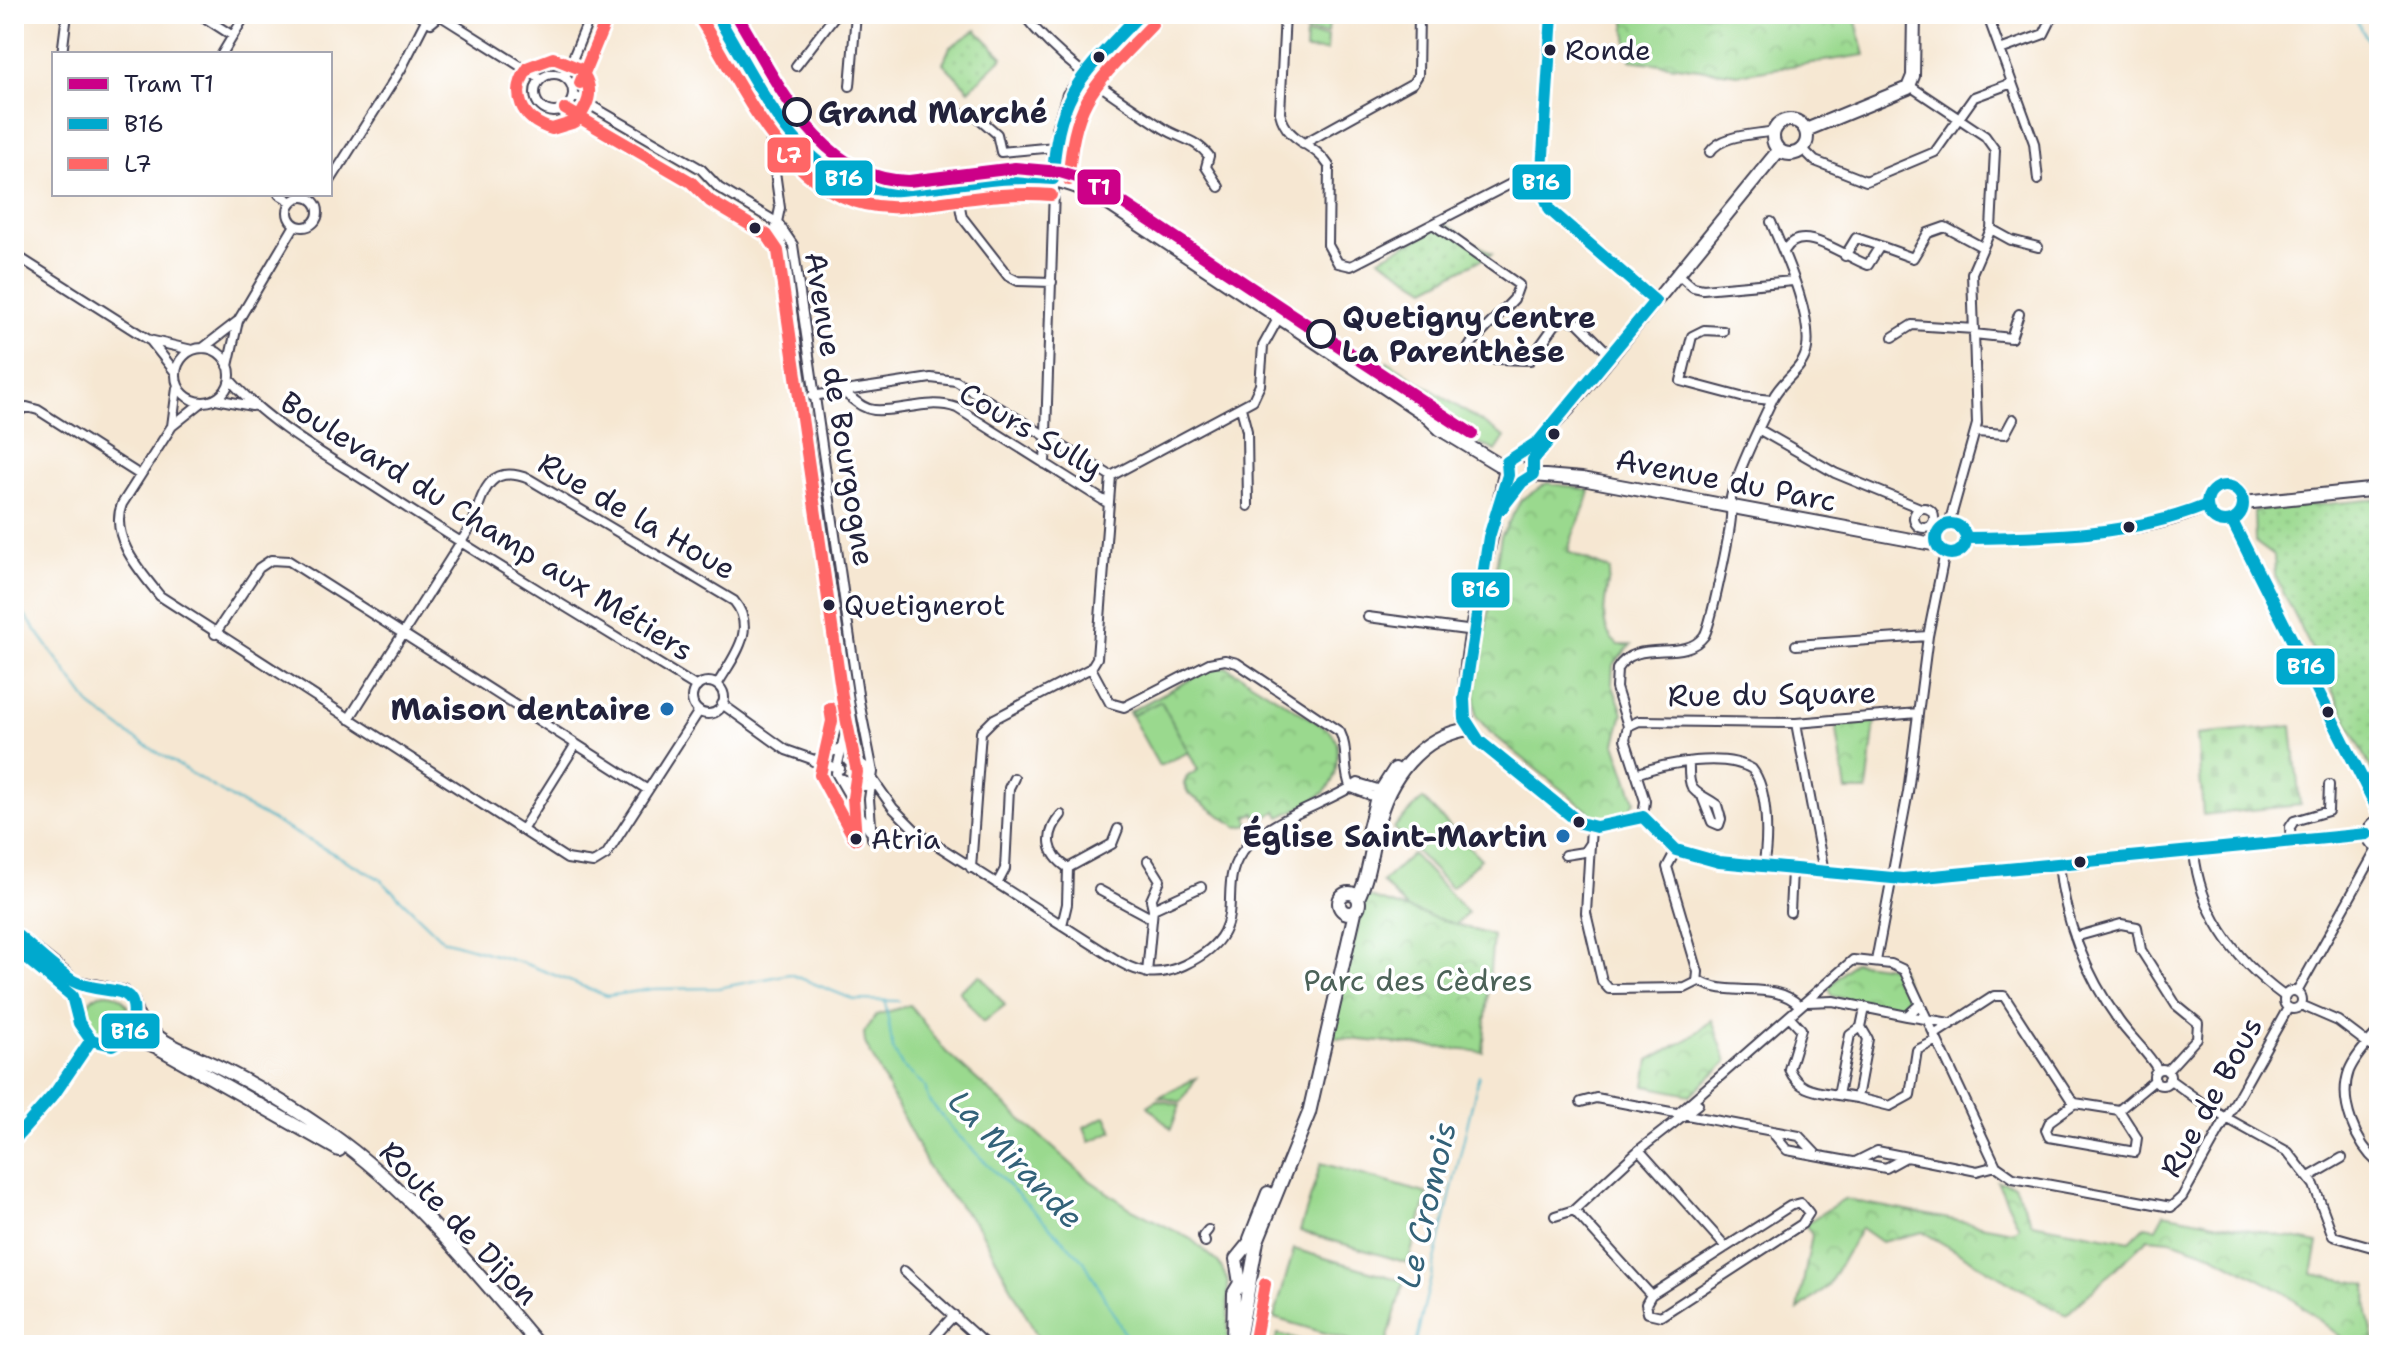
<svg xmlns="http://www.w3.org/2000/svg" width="2393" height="1359" viewBox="0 0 2393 1359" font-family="'Shantell Sans',sans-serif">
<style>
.grass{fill:#9ad98e;stroke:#5e7e64;stroke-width:2}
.cemetery{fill:url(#cemetery-stones);stroke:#5e7e64;stroke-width:2}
.park{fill:url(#park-crowns);stroke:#5e7e64;stroke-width:2}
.garden{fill:url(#garden-dots);stroke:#5e7e64;stroke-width:2}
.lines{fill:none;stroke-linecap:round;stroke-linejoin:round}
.stream{stroke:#47b1c5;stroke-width:2}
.street-casing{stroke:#424052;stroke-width:12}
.secondary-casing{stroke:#424052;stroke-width:16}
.street{stroke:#fff;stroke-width:8}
.secondary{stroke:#fff;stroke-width:12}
.tram{stroke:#22223b;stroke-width:2}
.bus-1-casing{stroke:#fff;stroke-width:18}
.bus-2-casing{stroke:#fff;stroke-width:18}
.bus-1{stroke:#00a9ce;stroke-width:12}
.bus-2{stroke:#f66;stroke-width:12}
.tram-1-casing{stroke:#fff;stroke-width:18}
.tram-1{stroke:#c08;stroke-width:12}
.bus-dot{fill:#22223b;stroke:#fff;stroke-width:3}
.stop-dot{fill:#fff;stroke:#22223b;stroke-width:4}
.poi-dot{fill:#1f6fb2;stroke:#fff;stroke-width:3}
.labels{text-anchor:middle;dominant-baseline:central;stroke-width:7;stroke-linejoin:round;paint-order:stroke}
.bus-label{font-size:28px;fill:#22223b;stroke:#fff;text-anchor:start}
.stop-label{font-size:30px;font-weight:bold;fill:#22223b;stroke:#fff;text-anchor:start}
.street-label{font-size:30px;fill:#22223b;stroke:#fff}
.poi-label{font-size:30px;font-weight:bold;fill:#22223b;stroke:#fff;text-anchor:end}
.park-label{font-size:30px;fill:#4c6258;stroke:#fff}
.water-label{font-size:32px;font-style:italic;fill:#336279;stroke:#fff}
.line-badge{stroke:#fff;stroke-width:3}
.badge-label{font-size:22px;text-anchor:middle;font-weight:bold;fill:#fff}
</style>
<defs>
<pattern id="cemetery-stones" width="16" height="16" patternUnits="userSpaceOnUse" patternTransform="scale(2)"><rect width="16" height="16" fill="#9ad98e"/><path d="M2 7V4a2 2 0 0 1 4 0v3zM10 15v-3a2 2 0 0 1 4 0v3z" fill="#84ba7b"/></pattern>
<pattern id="park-crowns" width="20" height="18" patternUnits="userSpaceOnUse" patternTransform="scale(2)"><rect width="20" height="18" fill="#9ad98e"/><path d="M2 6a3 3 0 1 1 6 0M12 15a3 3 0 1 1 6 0" fill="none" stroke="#84ba7b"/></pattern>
<pattern id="garden-dots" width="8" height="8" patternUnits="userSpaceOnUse" patternTransform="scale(2)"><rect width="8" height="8" fill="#9ad98e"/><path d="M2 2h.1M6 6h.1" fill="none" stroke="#84ba7b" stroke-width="1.8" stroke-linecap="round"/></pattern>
</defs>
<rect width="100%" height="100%" fill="#fff"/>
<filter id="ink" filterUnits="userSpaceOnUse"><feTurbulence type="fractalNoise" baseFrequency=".0125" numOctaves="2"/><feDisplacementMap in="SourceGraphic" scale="16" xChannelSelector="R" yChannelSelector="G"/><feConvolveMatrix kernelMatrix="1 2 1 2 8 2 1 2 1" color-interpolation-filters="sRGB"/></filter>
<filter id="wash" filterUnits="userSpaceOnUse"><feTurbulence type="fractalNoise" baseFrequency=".006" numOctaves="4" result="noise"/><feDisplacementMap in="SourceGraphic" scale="32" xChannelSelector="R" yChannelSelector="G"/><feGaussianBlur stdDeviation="1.8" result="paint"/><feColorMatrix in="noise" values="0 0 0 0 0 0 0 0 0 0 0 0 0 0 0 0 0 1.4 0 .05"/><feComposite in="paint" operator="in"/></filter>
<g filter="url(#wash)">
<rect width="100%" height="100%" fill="#f6e7d2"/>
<path class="grass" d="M1307,16l22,1 -1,16 -22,-1z
M1306,35l22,1 -1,15 -22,-1z
M1387,361l118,76 -9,14 -19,-9 -91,-59z
M1212,668l15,152 -38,-26 -5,-10 3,-7 11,-7 -9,-18 -30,14 -30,-54z
M1423,799l58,60 -30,29 -58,-60z
M1412,854l56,59 -30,28 -56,-59z
M980,975l25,30 -22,17 -24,-31z
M85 1015a22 22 0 1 1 44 0a22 22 0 1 1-44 0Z
M910,1005l36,47 142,127 42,29 61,31 28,24 9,18v64h-186l-62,-116 -47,-53 -68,-133 -1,-10 12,-18z
M1196,1078l-15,24 -22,-5z
M1157,1100l23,5 -9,24 -23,-23z
M1106,1116l7,15 -23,11 -6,-15z
M1321,1163l107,31 -20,69 -108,-32z
M1294,1249l110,32 -18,64h-20l-92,-27z
M1278,1334l40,11h-44z"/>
<path class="cemetery" d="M2292,726l8,79 -97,10 -6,-80z"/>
<path class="park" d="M1624,14h230l11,41 -127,19 -108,-14z
M1547,483l43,7c-4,22 -17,37 -22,62l42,18c-3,26 -15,57 8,75h13l-18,20 -1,18 11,30 -8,30 20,58 -6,10 -30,9 -109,-88 -14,-16 -1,-23 26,-157 20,-36z
M1227,667l102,63c9,9 9,17 8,29 -2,39 -26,42 -57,58l-3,-6 -18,10 -4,-8 -8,3 3,9 -12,2 -49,-33 -5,-10 3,-7 11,-7 -37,-69 -28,14 -4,-3 83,-44z
M1875,721l-8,70h-21l-10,-67z
M1366,896l127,40 -10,116 -153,-15z
M1854,962l45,6 17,38 -9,6 -75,-16 -3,-9z
M1712,1020l15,42 -37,33 -45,-9 4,-26 41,-22z
M1997,1181l17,4 18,38 98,18 15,-15 11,2 8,-15 154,30 -6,31 55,10 1,29 7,32h-24l-66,-52 -71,-38 -43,-15 -23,-2 -82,77 -143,-83 -42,10 -20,-14 -33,58 -30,24 14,-75 -7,-11 39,-25 168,32 7,-4z"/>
<path class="garden" d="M976,30l27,27 -34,33 -26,-27 7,-16z
M1446,224l46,30 -66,34 -47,-30z
M2379,499v285l-104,-208 -1,-20 -19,-14 -1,-31z"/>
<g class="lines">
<path class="stream" d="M2354,17l25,41
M14,600l77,106 40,30 102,63 147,80 63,61 86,25 78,31 45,-7 66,-1 72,-14 65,26 44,1
M885,1001l8,48 9,17 23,20 3,13 26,32 130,130 47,84
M1415,1345l64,-270"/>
</g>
</g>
<g filter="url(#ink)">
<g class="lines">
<g class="street-casing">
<path id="street" d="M199,14l34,22
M419,14l12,9 11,-9
M1023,14c38,49 89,80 140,114 17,11 33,11 46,28l-3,11 13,20
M1285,14l-5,99c7,30 34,29 49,53l-1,79 10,18 13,3 175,-90 17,-4
M1552,14l-11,173 9,23 105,91
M1987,14l47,129 4,37
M441,16l100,63
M2000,50l44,-16 10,-20
M62,54l5,-40
M222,54l24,-40
M796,66l40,-52
M535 93a19 19 0 1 1 38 0a19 19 0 1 1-38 0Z
M565,77l26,-63
M850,86l6,-72
M1910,86l75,50 10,14 -4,79 -19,44 5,151 -28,100
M573,95l128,74 18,19 59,35 15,22 66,456 14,71 -4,27 3,39
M765,98l15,110 -4,19 9,26 19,158 52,334 -8,16
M941,110l7,7 25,-4 24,21 4,18 54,-5
M1303,144l110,-61 5,-8 1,-61
M1803,149l12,12 51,20 69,-29 39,-55 38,-14
M1710,152c12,-18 45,-17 64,-21
M330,181l71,-112 24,-47
M279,194l13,8
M288 212a15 15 0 1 1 30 0a15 15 0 1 1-30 0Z
M959,201l3,16 46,59 10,5 34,1
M1433,224l86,61 -5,14 -43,45 -5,8 2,6 62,2 25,-35 10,-7 13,5 32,32
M1991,229l20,11 27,7
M1785,250c17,-29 61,8 83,15l12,-19 33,12 15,-25 17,-6 37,20
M14,254l135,86 43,10
M1845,256l11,-18 24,8
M1678,274l15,13 10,2 90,-8
M1723,331l-19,-1 -12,6 -11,45 60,16 31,3
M1974,334l37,4 8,-24
M1893,337l19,-12 62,4
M150,340l26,33
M176 375a27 27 0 1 1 54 0a27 27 0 1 1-54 0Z
M203,348l35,-27
M228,366l10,-45 57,-96
M230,380c41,46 99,77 151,111 104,68 210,131 316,196
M841,391c11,6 20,18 33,19 29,2 54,-12 83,-2l149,94
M812,396l119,-18 25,3 155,95
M216,399l36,7
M201,403l-29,23 -50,78c-13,33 18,67 38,92l407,263 26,4 13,-8 93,-144
M1241,408l6,23 1,75
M14,413l13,-6 11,3 102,65
M172,426l5,-38
M1760,430l75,43 85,35
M1976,432l29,2 8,-15
M1045,464l11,-336 11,-34 16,-19
M1111,476l142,-76 7,-15 3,-39 16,-29
M1914 518a10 10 0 1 1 20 0a10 10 0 1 1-20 0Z
M2232,521l147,291
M1368,617l106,14
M215,634l44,-66 12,-8 18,1 359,229
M1796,645l132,-9
M1091,668l19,35 14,4 85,-44 16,-3 12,3 103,69c9,18 2,37 11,56
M692 698a16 16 0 1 1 32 0a16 16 0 1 1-32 0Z
M722,704l64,46 54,19
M349,719l124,-196c10,-31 16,-60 56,-44l205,122c24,29 -1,56 -17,84
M848,719l-12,54 33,57
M1796,723l28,149
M1628,726l11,-5 157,2 122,-10
M1470,729l22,23 88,71 16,4 47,-10
M813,761l31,-15
M848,761l8,-1 10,7 1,8 -6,9
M1689,763c-1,33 6,26 28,42l4,14 -2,6 -7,-3 -9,-23
M867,771l26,37 25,25 202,129c22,13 41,14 64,3 76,-36 25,-76 62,-118 25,-28 80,-43 112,-64l26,8
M1636,774c29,-11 89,-22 116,-5 17,21 16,73 11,98
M843,779l10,7h21
M1352,788l28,11
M1061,815c-17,20 -14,39 7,53
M1643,817l12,9 21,24 43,12 184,17 464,-45
M1643,817l2,-16 -20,-62 3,-13 -12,-38 1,-19c20,-33 66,-5 87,-33 7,-10 26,-103 27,-119 1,-9 -2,-15 1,-24 10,-32 27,-65 41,-95 9,-19 31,-28 34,-50 5,-35 -23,-94 -36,-126
M1591,827l-5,86 16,68 7,8 76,-1 12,-6 1,-10 -31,-105 9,-17
M522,830l54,-86
M2291,843l-1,-16 4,-6 34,-10 1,-26
M2378,849c-15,-7 -14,-24 1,-30
M2194,852c6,61 41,108 90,144
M1565,855l19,-3 6,-9
M1148,861l12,19 -9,20 2,9
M2059,865c6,56 27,110 60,156 12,17 29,31 39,49
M971,868l10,-136 13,-13 97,-51 6,-10 14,-182
M997,884l8,-15 4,-81 5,-10
M1099,890l52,28
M1790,912l2,-42
M1062,925l5,-21 1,-36 44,-24 6,-15
M2075,937l46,-13 16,3 4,23 35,55 22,18 -1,15 -30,33
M1876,961l32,-169 20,-156 17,-84
M1147,973l6,-64 48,-22
M1698,980c31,20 74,-2 102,26
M2284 1000a9 9 0 1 1 18 0a9 9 0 1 1-18 0Z
M2297,992l80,-143
M1807,1002l26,-1 74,15 12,-11
M2301,1005l37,16 41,31
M1789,1016l12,13 -12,40c10,22 26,22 49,26
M1907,1016l43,7
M1861,1027l7,12 -11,59 -19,-3 12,-60 11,-8 4,-19
M2379,1030c-10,12 -24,26 -30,41 -11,31 7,73 30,93
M1934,1035l60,-39h10l66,102 5,5 44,7 18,28 -2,14 -86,-15 -3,-7 4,-9 25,-18
M2154 1077a8 8 0 1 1 16 0a8 8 0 1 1-16 0Z
M2169,1079l43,31 76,42 26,33 19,51 46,13
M1857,1098l33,8 20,-11 7,-45 20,-10
M1581,1102l15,-4 203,38 17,18
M2119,1110l36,-30
M1677,1114l176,-154 38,4 13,6 92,196 17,12 158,29 11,-10 106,-189
M1772,1132l15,18 99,18 20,-11
M1639,1150l87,97
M1855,1162l22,-11 100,20 19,-5
M2309,1177l33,-19
M1801,1203l8,10 -7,11 -141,92 -13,-3 -2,-9 5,-9 139,-89z
M1574,1210l77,85
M1555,1216l19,-6 65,-60 59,-46
M1205,1242l-2,-6 5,-6
M904,1271l82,74
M927,1345l27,-30"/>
</g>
<g class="secondary-casing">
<path id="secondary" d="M716,14c30,46 70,127 113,159 52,39 129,4 186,2 28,0 52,7 77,18l331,220 17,16 66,40
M755,59l42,66
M1083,75l57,-61
M1773 137a17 17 0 1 1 34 0a17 17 0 1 1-34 0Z
M1806,130l102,-42 5,-12 1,-62
M1533,475l49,4 356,66
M2207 504a18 18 0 1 1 36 0a18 18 0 1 1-36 0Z
M2243,503l136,-14
M1501,509l21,-27 12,-9 -1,-13 -13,-7
M1936 539a15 15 0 1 1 30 0a15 15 0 1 1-30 0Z
M1967,538c70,-1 177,-2 240,-33
M1368,832l9,-35 18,-28
M1339 903a10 10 0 1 1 20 0a10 10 0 1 1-20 0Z
M1358,898c11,-22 13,-48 19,-72 11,-47 43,-91 93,-97 -21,-43 29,-214 37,-267l32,-21 29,-32 211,-259
M14,933l61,49 49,10 9,10 3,12 -7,22 -17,9 -21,-5 -12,-17 -7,-27 -58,-48
M136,1014c19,31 56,39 87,55 36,18 72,40 105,63 82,58 146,137 210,213
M122,1041h21l14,6 182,103
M14,1140l41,-47 36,-53
M1250,1239l18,-46
M1233,1342l1,-49 6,-10 -4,-24 13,-16
M1238,1345l19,-104 52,-128 46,-201"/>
</g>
<use href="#street" class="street"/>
<use href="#secondary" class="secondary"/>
<path class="tram" d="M1367,361l16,14"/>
<g class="bus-1-casing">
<path id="bus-1" d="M716,14c43,69 87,183 184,176 52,-3 101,-16 153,-11
M1552,14l-11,173 9,23 105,91
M1053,179c3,-86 31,-106 87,-165
M2207 504a18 18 0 1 1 36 0a18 18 0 1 1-36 0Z
M1501,509l21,-27 11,-7v-15l21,-26
M2232,521l147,291
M1936 539a15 15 0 1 1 30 0a15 15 0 1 1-30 0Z
M1967,538c81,-1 164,-2 240,-33
M1643,817l33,33 43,12 184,17 464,-45
M1643,817l-47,10 -16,-4 -101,-82 -14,-22 -1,-20 25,-162 19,-62 -1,-13 32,-21 116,-140
M14,933c19,15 38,35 59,48 33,18 75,-6 56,55l-17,9 -21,-5 -12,-17 -7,-27 -58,-48
M14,1140l41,-47 36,-53"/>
</g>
<g class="bus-2-casing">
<path id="bus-2" d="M702,22c47,75 93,191 198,185 51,-4 100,-17 151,-12
M578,68l-25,-10 -24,9c-20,26 -8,53 23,62l23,-7c12,-14 20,-30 9,-47
M580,83l26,-63
M565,109l126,73 19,19 57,34 11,16 65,452 14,69 -4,26 3,41
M1069,180c3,-82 30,-99 83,-155
M830,708l2,13 -12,54 33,61
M1254,1345l11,-61"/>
</g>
<use href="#bus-1" class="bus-1"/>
<use href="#bus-2" class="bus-2"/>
<g class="tram-1-casing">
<path id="tram-1" d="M736,14c40,65 83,167 173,167l106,-13 45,4 30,9 382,253"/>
</g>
<use href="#tram-1" class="tram-1"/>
</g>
</g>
<g class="bus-dot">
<circle cx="1550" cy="50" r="7"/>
<circle cx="1099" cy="57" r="7"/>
<circle cx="755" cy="228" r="7"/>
<circle cx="1554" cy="434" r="7"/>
<circle cx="2129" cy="527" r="7"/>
<circle cx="829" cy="605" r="7"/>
<circle cx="2328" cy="712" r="7"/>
<circle cx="1579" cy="822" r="7"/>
<circle cx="856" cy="839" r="7"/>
<circle cx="2080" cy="862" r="7"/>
</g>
<g class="stop-dot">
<circle cx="797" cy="112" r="13"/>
<circle cx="1321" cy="334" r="13"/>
</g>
<g class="poi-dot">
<circle cx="667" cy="709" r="8"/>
<circle cx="1563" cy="836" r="8"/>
</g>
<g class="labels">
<g class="bus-label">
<text x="1565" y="50">Ronde</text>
<text x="844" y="605">Quetignerot</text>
<text x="871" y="839">Atria</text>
</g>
<g class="stop-label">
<text x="818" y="112">Grand Marché</text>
<text x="1342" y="317">Quetigny Centre<tspan x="1342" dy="34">La Parenthèse</tspan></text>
</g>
<g class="street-label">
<text transform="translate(840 409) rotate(81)">Avenue de Bourgogne</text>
<text transform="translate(1031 430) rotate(30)">Cours Sully</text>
<text transform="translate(1726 480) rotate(11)">Avenue du Parc</text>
<text transform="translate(637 516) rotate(30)">Rue de la Houe</text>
<text transform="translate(487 526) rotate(32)">Boulevard du Champ aux Métiers</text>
<text transform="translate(1772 694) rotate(-1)">Rue du Square</text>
<text transform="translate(2211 1097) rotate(-61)">Rue de Bous</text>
<text transform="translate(459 1223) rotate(46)">Route de Dijon</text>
</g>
<g class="poi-label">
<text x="651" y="709">Maison dentaire</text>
<text x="1547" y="836">Église Saint-Martin</text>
</g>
<g class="park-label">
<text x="1418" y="980">Parc des Cèdres</text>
</g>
<g class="water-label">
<text transform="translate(1016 1159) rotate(46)">La Mirande</text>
<text transform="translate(1426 1205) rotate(-77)">Le Cromois</text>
</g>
</g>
<g class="line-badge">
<rect x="766" y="136" width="46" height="38" rx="8" fill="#f66"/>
<rect x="814" y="159" width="60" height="38" rx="8" fill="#00a9ce"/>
<rect x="1511" y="163" width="61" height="38" rx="8" fill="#00a9ce"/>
<rect x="1076" y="168" width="46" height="38" rx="8" fill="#c08"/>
<rect x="1450" y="571" width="61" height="38" rx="8" fill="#00a9ce"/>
<rect x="2275" y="647" width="61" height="39" rx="8" fill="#00a9ce"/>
<rect x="100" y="1012" width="61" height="38" rx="8" fill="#00a9ce"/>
</g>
<g class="badge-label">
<text x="789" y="163">L7</text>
<text x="844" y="186">B16</text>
<text x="1541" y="190">B16</text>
<text x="1099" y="195">T1</text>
<text x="1481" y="597">B16</text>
<text x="2306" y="674">B16</text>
<text x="130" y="1039">B16</text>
</g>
<rect width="2393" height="1359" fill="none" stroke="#fff" stroke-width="48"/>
<rect x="52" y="52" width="280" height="144" fill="#ffffff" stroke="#a7a7b1" stroke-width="2"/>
<rect x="68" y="78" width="40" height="12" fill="#cc0088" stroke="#a7a7b1" stroke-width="2"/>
<text x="124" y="92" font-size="24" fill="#22223b">Tram T1</text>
<rect x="68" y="118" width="40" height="12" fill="#00a9ce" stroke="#a7a7b1" stroke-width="2"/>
<text x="124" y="132" font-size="24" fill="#22223b">B16</text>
<rect x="68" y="158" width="40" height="12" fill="#ff6666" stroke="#a7a7b1" stroke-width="2"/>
<text x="124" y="172" font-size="24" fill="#22223b">L7</text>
</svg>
